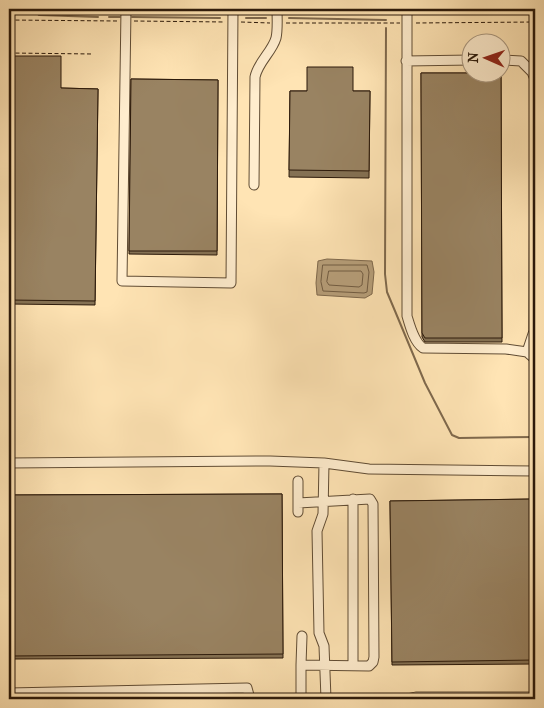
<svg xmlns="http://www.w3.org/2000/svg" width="544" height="708" viewBox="0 0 544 708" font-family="'IM FELL French Canon',serif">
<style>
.water{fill:#b79f7a;stroke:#7f694d}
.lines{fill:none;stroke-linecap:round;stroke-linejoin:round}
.shore{stroke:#715c42;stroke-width:1}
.stream{stroke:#7f694d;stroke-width:2}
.minor-casing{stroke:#604c34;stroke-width:11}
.path{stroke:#2b190a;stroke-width:1;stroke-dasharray:4 2.5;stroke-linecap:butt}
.minor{stroke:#ffedce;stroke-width:9}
.wall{fill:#847154;stroke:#2b190a}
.building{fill:#998362;stroke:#2b190a}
</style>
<rect width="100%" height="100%" fill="#ffe4b4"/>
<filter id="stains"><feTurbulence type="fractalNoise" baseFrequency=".004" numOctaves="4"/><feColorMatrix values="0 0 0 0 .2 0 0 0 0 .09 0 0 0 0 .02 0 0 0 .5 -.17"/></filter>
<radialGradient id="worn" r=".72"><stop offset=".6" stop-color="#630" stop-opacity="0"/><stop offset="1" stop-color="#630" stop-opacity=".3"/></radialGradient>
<path class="water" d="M327,259l45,2 2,11 -2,22 -7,4 -48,-3 -1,-12 2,-22z"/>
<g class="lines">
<path class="shore" d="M323,265h44l2,7 -2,20 -3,1 -41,-2 -2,-9z
M329,271h32l2,3 -1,11 -3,2 -30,-2 -2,-3z"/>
<path class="stream" d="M33,9l6,6 59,2
M109,17h11
M132,17l88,1
M246,18h20
M289,18l97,2
M386,28l-1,246 2,18 8,19 30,72 27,52 7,3 76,-1"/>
<g class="minor-casing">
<path id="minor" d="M126,9l-4,272 109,2 2,-274
M407,9v307c3,10 7,26 16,32l83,1 21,3 8,7
M502,60l19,1 11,11 3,7
M406,61l66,-1
M254,185l1,-108c3,-15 17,-25 21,-39 2,-9 1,-20 1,-29
M527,352l7,-21 1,-214
M9,463l261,-2 54,2 45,6 166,2
M324,463l-1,51 -6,17 2,102 5,13 2,53
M298,481v31
M353,499v166
M298,503l72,-4 3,5 1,153 -1,5 -4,4 -68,-1v30
M301,665l1,-29
M9,693l238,-5 3,11
M407,699l9,-2h119"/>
</g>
<path class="path" d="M9,20l108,1
M134,21l91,1
M241,22l29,1
M286,23h114
M416,23l119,-1
M9,53l84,1"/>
<use href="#minor" class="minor"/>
</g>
<path class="wall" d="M9,56l52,32 37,1 -3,216 -86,-1z
M421,73h80l1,269h-77l-3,-5z
M131,79l87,1 -1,175 -88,-1z
M290,91h80l-1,87 -80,-1z
M282,494l1,164 -274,1v-164z
M535,499v165l-143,1 -2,-164z"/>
<path class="building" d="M9,56h52v32l37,1 -3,212 -86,-1z
M307,67h46v24h17l-1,80 -80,-1 1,-79h17z
M421,73h80l1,265h-77l-3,-5z
M131,79l87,1 -1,171h-88z
M282,494l1,160 -274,2v-161z
M535,499v161l-143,2 -2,-161z"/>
<rect width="544" height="708" fill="none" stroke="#ffe4b4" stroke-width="30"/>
<rect x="10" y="10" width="524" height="688" fill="none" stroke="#2b190a" stroke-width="2.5"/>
<rect x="15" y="15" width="514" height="678" fill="none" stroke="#2b190a"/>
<g transform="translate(486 58) rotate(272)"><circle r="24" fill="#ffedce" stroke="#aa9880"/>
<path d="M0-4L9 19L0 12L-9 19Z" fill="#8f2418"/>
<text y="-8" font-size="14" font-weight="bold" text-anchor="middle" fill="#2b190a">N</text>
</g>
<rect width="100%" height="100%" filter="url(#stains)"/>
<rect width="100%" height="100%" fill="url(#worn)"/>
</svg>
